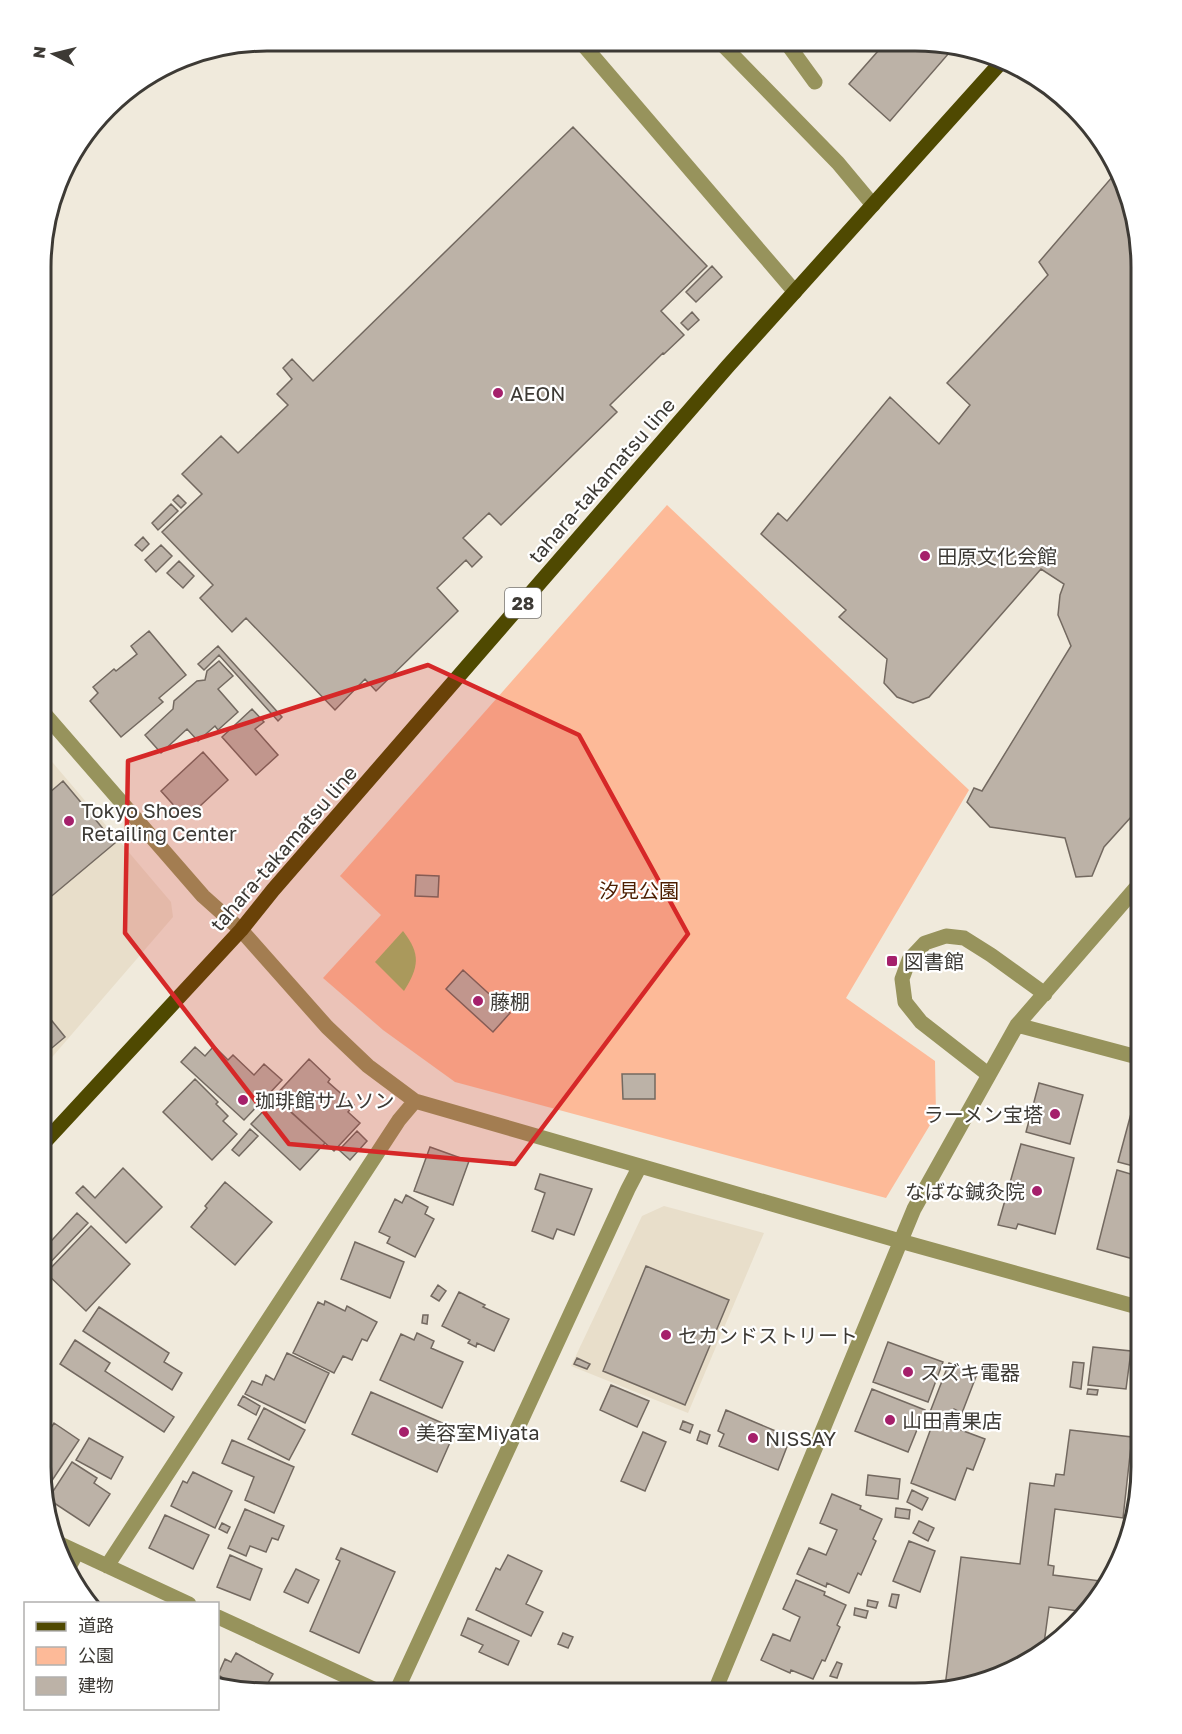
<svg xmlns="http://www.w3.org/2000/svg" width="1182" height="1734" viewBox="0 0 1182 1734" font-family="'Golos Text','Noto Sans JP',sans-serif">
<style>
.built{fill:#e8deca}
.green{fill:#fdba98}
.water{fill:#9fb669}
.building{fill:#bcb2a7;stroke:#736960;stroke-width:1.5}
.lines{fill:none;stroke-linecap:round;stroke-linejoin:round}
.minor{stroke:#97935c;stroke-width:15}
.major{stroke:#4f4901;stroke-width:15}
.marked{fill:#d62828;fill-opacity:0.2;stroke:#d62828;stroke-width:4.5;stroke-linejoin:round}
.poi-dot{fill:#a5206b;stroke:#fff;stroke-width:2}
.labels{text-anchor:middle;dominant-baseline:central;stroke-width:4.5;stroke-linejoin:round;paint-order:stroke}
.shield{fill:#fff;stroke:#777572;stroke-width:1.5}
.shield-label{font-size:18px;font-weight:bold;fill:#3d3a35}
.poi-label{font-size:20px;fill:#3d3a35;stroke:#fff;text-anchor:start}
.street-label{font-size:20px;fill:#3d3a35;stroke:#fff}
.park-label{font-size:20px;fill:#4d1e01;stroke:#fff}
.rim{fill:none;stroke:#3d3a35;stroke-width:3}
</style>
<rect width="100%" height="100%" fill="#f0eadc"/>
<path class="built" d="M42,750l129,152 2,15 -132,153z
M664,1206l100,27 -76,180 -117,-47 71,-150z"/>
<path class="green" d="M667,505l302,285 -123,208 89,63 1,54 -50,83 -431,-116 -72,-52 -60,-52 58,-63 -41,-39z"/>
<path class="water" d="M403,931c18,23 16,36 1,60l-29,-29z"/>
<path class="building" d="M886,42h59l11,3 -66,76 -41,-37z
M573,127l134,139 -46,45 23,24 -20,19 -1,-1 -53,52 7,7 -116,113 -12,-12 -26,25 19,19 -10,10 -6,-7 -29,28 21,23 -82,80 -11,-12 -30,31 -89,-92 -14,14 -32,-34 13,-13 -51,-53 40,-38 -20,-20 39,-38 17,17 50,-48 -11,-11 15,-15 -9,-11 9,-9 21,22z
M1119,169l22,98v539l-37,41 -12,29 -16,1 -11,-39 -75,-11 -23,-25 7,-14 8,3 89,-145 -13,-31 2,-20 4,-11 -23,-15 -112,128 -16,6 -16,-6 -13,-14 3,-24 -48,-42 7,-7 -85,-76 17,-21 9,8 103,-124 49,47 31,-39 -23,-22 101,-108 -9,-13z
M712,266l10,11 -26,25 -10,-10z
M692,312l7,8 -11,10 -7,-7z
M178,495l8,8 -5,5 -8,-8z
M171,504l7,7 -20,19 -6,-7z
M143,537l6,7 -7,7 -7,-6z
M161,545l11,11 -16,16 -11,-12z
M179,561l15,15 -11,12 -16,-15z
M149,631l37,44 -27,23 4,4 -42,35 -31,-36 8,-8 -5,-6 21,-18 2,2 21,-17 -6,-8z
M218,646l64,71 -4,4 -59,-66 -15,15 -6,-6z
M219,661l14,15 -15,13 20,23 -20,18 -3,-4 -17,15 -11,-12 -26,24 -16,-18 28,-26 1,-8 23,-20 8,-1 2,-9z
M252,709l12,13 -9,7 23,26 -22,20 -34,-38z
M203,752l25,28 -42,39 -25,-28z
M63,781l52,62 -74,62 1,-106z
M416,875l23,1 -1,21 -23,-1z
M463,970l47,43 -17,19 -47,-43z
M41,997l3,3v11l21,26 -24,20z
M214,1046l14,14 5,-5 21,20 10,-11 18,16 -38,40 -63,-58 14,-15 10,9z
M309,1059l21,20 -2,3 26,23 -6,7 12,11 -26,28 -60,-54z
M622,1074h33v25h-32z
M195,1079l23,23 -2,2 12,12 -5,5 14,13 -25,26 -49,-48z
M1039,1083l44,12 -13,49 -44,-12z
M276,1098l49,45 -25,27 -49,-46z
M1132,1110l9,2v56l-23,-6z
M250,1129l8,7 -19,20 -7,-6z
M357,1131l10,10 -17,19 -11,-10z
M1021,1144l53,14 -19,76 -37,-10 -2,5 -18,-4z
M430,1147l39,14 -16,44 -39,-14z
M123,1168l39,39 -36,36 -50,-50 7,-7 12,12z
M1117,1170l24,7v70l-4,13 -40,-11z
M540,1174l52,15 -18,46 -17,-6 -4,10 -21,-8 13,-38 -10,-4z
M225,1182l47,40 -37,43 -44,-38 16,-19 -2,-2z
M406,1195l22,12 -3,7 9,5 -19,38 -28,-14 3,-6 -11,-5 16,-33 7,4z
M77,1213l11,10 -47,49v-20z
M91,1226l39,38 -44,47 -40,-38z
M355,1242l49,20 -14,36 -49,-19z
M646,1266l83,34 -44,105 -82,-34z
M438,1285l8,6 -7,10 -8,-5z
M459,1292l26,13 -2,2 26,12 -15,32 -17,-8 -1,4 -8,-4 2,-3 -28,-14z
M325,1301l20,10 2,-5 30,16 -10,19 -5,-2 -10,21 -9,-4 -9,17 -41,-20 25,-51 6,3z
M99,1307l70,46 -5,9 18,11 -10,17 -89,-59z
M423,1315h5l-1,9 -5,-1z
M417,1333l17,8 -3,7 32,14 -21,46 -62,-28 21,-46 13,6z
M75,1340l35,23 -5,8 69,46 -10,15 -104,-68z
M888,1342l55,20 -15,40 -55,-20z
M1093,1347l38,4 -5,38 -38,-4z
M287,1353l42,20 -24,50 -60,-29 7,-13 10,4 4,-10 8,5z
M577,1358l13,6 -3,5 -13,-5z
M1073,1362l11,1 -3,26 -11,-2z
M949,1363l28,11 -15,39 -8,-4 -4,11 -20,-8z
M611,1385l38,16 -12,26 -37,-17z
M872,1389l53,21 -17,42 -53,-21z
M1088,1389l10,1 -1,5 -10,-1z
M371,1392l85,37 -19,43 -85,-38z
M243,1396l17,10 -4,9 -18,-10z
M264,1408l41,22 -16,30 -41,-21z
M726,1410l59,25 -3,7 6,2 -10,26 -59,-24 5,-12 -6,-3z
M934,1420l51,19 -12,31 -6,-2 -12,32 -44,-17z
M683,1421l10,4 -3,8 -10,-4z
M54,1423l25,17 -32,48 -7,-21 1,-23z
M1070,1430l62,7 -9,81 -68,-9 -7,56 6,1 -1,9 56,7 -6,11 -17,19 -37,-5 -6,44 -28,19 -70,17 16,-130 59,7 10,-81 24,3 2,-12 8,1z
M700,1431l10,4 -3,9 -10,-4z
M643,1432l23,10 -21,49 -24,-10z
M89,1438l34,19 -12,22 -35,-19z
M232,1440l62,27 -20,46 -29,-13 9,-23 -32,-14z
M72,1462l25,16 -3,5 16,11 -21,32 -41,-27z
M193,1472l39,19 -17,37 -44,-22 12,-25 4,2z
M868,1475l32,4 -2,20 -32,-4z
M912,1490l16,8 -6,12 -15,-8z
M832,1494l29,12 -1,3 22,10 -9,20 3,2 -15,34 -3,-2 -9,20 -22,-10 -1,4 -29,-13 12,-26 17,7 11,-25 -17,-7z
M896,1508l14,2 -1,9 -14,-2z
M245,1509l39,17 -6,14 -6,-2 -6,14 -16,-6 -4,10 -18,-8z
M165,1515l44,20 -16,34 -44,-21z
M919,1521l15,7 -6,13 -15,-8z
M222,1523l8,4 -3,6 -8,-4z
M909,1541l26,10 -15,41 -27,-11z
M341,1548l54,24 -36,81 -49,-22 30,-70 -4,-2z
M230,1555l32,14 -12,31 -33,-13z
M508,1555l34,16 -16,33 17,8 -12,24 -55,-26 20,-42 4,2z
M296,1569l23,11 -11,23 -24,-11z
M796,1580l29,12 -1,3 22,10 -9,20 3,2 -15,34 -3,-1 -9,19 -22,-9 -1,3 -29,-13 12,-26 17,7 10,-24 -17,-8z
M892,1594l7,1 -3,13 -7,-2z
M868,1600l10,2 -2,6 -9,-2z
M855,1608l13,3 -2,7 -12,-3z
M468,1618l51,23 -11,24 -29,-13 4,-7 -22,-10z
M563,1633l10,4 -5,11 -10,-4z
M236,1653l37,21 -10,18h-16l-29,-17 7,-16 6,3z
M837,1662l5,2 -5,14 -7,-2z
M302,1683l17,9h-21z"/>
<g class="lines">
<path class="minor" d="M580,41l215,251
M720,42l118,121 35,42
M786,42l29,40
M42,711l161,185 38,34 86,97 41,39 47,35 485,140 241,67
M1017,1025l124,33
M989,1075l-68,-53 -16,-20 -3,-23 7,-19 16,-17 21,-7 18,2 27,17 54,39
M58,1543l131,61
M107,1566l292,-446 16,-19
M67,1571l10,-19
M218,1617l162,75
M396,1692l232,-503 12,-23
M714,1693l200,-484 103,-184 124,-143"/>
<path class="major" d="M41,1146l200,-216 32,-40 455,-524 276,-307"/>
</g>
<path class="marked" d="M428,665l151,70 109,199 -173,230 -226,-20 -164,-211 3,-172z"/>
<g class="poi-dot">
<circle cx="498" cy="393" r="6"/>
<circle cx="925" cy="556" r="6"/>
<circle cx="69" cy="821" r="6"/>
<rect x="886" y="955" width="12" height="12" rx="3"/>
<circle cx="478" cy="1001" r="6"/>
<circle cx="243" cy="1100" r="6"/>
<circle cx="1055" cy="1114" r="6"/>
<circle cx="1037" cy="1191" r="6"/>
<circle cx="666" cy="1335" r="6"/>
<circle cx="908" cy="1372" r="6"/>
<circle cx="890" cy="1420" r="6"/>
<circle cx="404" cy="1432" r="6"/>
<circle cx="753" cy="1438" r="6"/>
</g>
<g class="labels">
<rect class="shield" x="505" y="588" width="36" height="30" rx="4.5"/>
<g class="shield-label">
<text x="523" y="603">28</text>
</g>
<g class="poi-label">
<text x="510" y="393">AEON</text>
<text x="937" y="556">田原文化会館</text>
<text x="81" y="810">Tokyo Shoes<tspan x="81" dy="23">Retailing Center</tspan></text>
<text x="904" y="961">図書館</text>
<text x="490" y="1001">藤棚</text>
<text x="255" y="1100">珈琲館サムソン</text>
<text x="1043" y="1114" text-anchor="end">ラーメン宝塔</text>
<text x="1025" y="1191" text-anchor="end">なばな鍼灸院</text>
<text x="678" y="1335">セカンドストリート</text>
<text x="920" y="1372">スズキ電器</text>
<text x="902" y="1420">山田青果店</text>
<text x="416" y="1432">美容室Miyata</text>
<text x="765" y="1438">NISSAY</text>
</g>
<g class="street-label">
<text transform="translate(601 480) rotate(-49)">tahara-takamatsu line</text>
<text transform="translate(283 848) rotate(-49)">tahara-takamatsu line</text>
</g>
<g class="park-label">
<text x="639" y="890">汐見公園</text>
</g>
</g>
<path d="M0 0H1182V1734H0ZM267 51H915A216 216 0 0 1 1131 267V1467A216 216 0 0 1 915 1683H267A216 216 0 0 1 51 1467V267A216 216 0 0 1 267 51Z" fill="#fff" fill-rule="evenodd"/>
<path class="rim" d="M267 51H915A216 216 0 0 1 1131 267V1467A216 216 0 0 1 915 1683H267A216 216 0 0 1 51 1467V267A216 216 0 0 1 267 51Z"/>
<rect x="24" y="1602" width="195" height="108" fill="#ffffff" stroke="#b1b0ae" stroke-width="1.5"/>
<rect x="36" y="1622" width="30" height="9" fill="#4f4901" stroke="#b1b0ae" stroke-width="1.5"/>
<text x="78" y="1632" font-size="18" fill="#3d3a35">道路</text>
<rect x="36" y="1647" width="30" height="18" fill="#fdba98" stroke="#b1b0ae" stroke-width="1.5"/>
<text x="78" y="1662" font-size="18" fill="#3d3a35">公園</text>
<rect x="36" y="1677" width="30" height="18" fill="#bcb2a7" stroke="#b1b0ae" stroke-width="1.5"/>
<text x="78" y="1692" font-size="18" fill="#3d3a35">建物</text>
<g transform="translate(54 54) rotate(277)" stroke="#ffffff" stroke-width="4.5" paint-order="stroke">
<path d="M0-4.5L10 22L0 15L-10 22Z" fill="#3d3a35"/>
<text y="-9" font-size="16" font-weight="bold" text-anchor="middle" fill="#3d3a35">N</text>
</g>
</svg>
